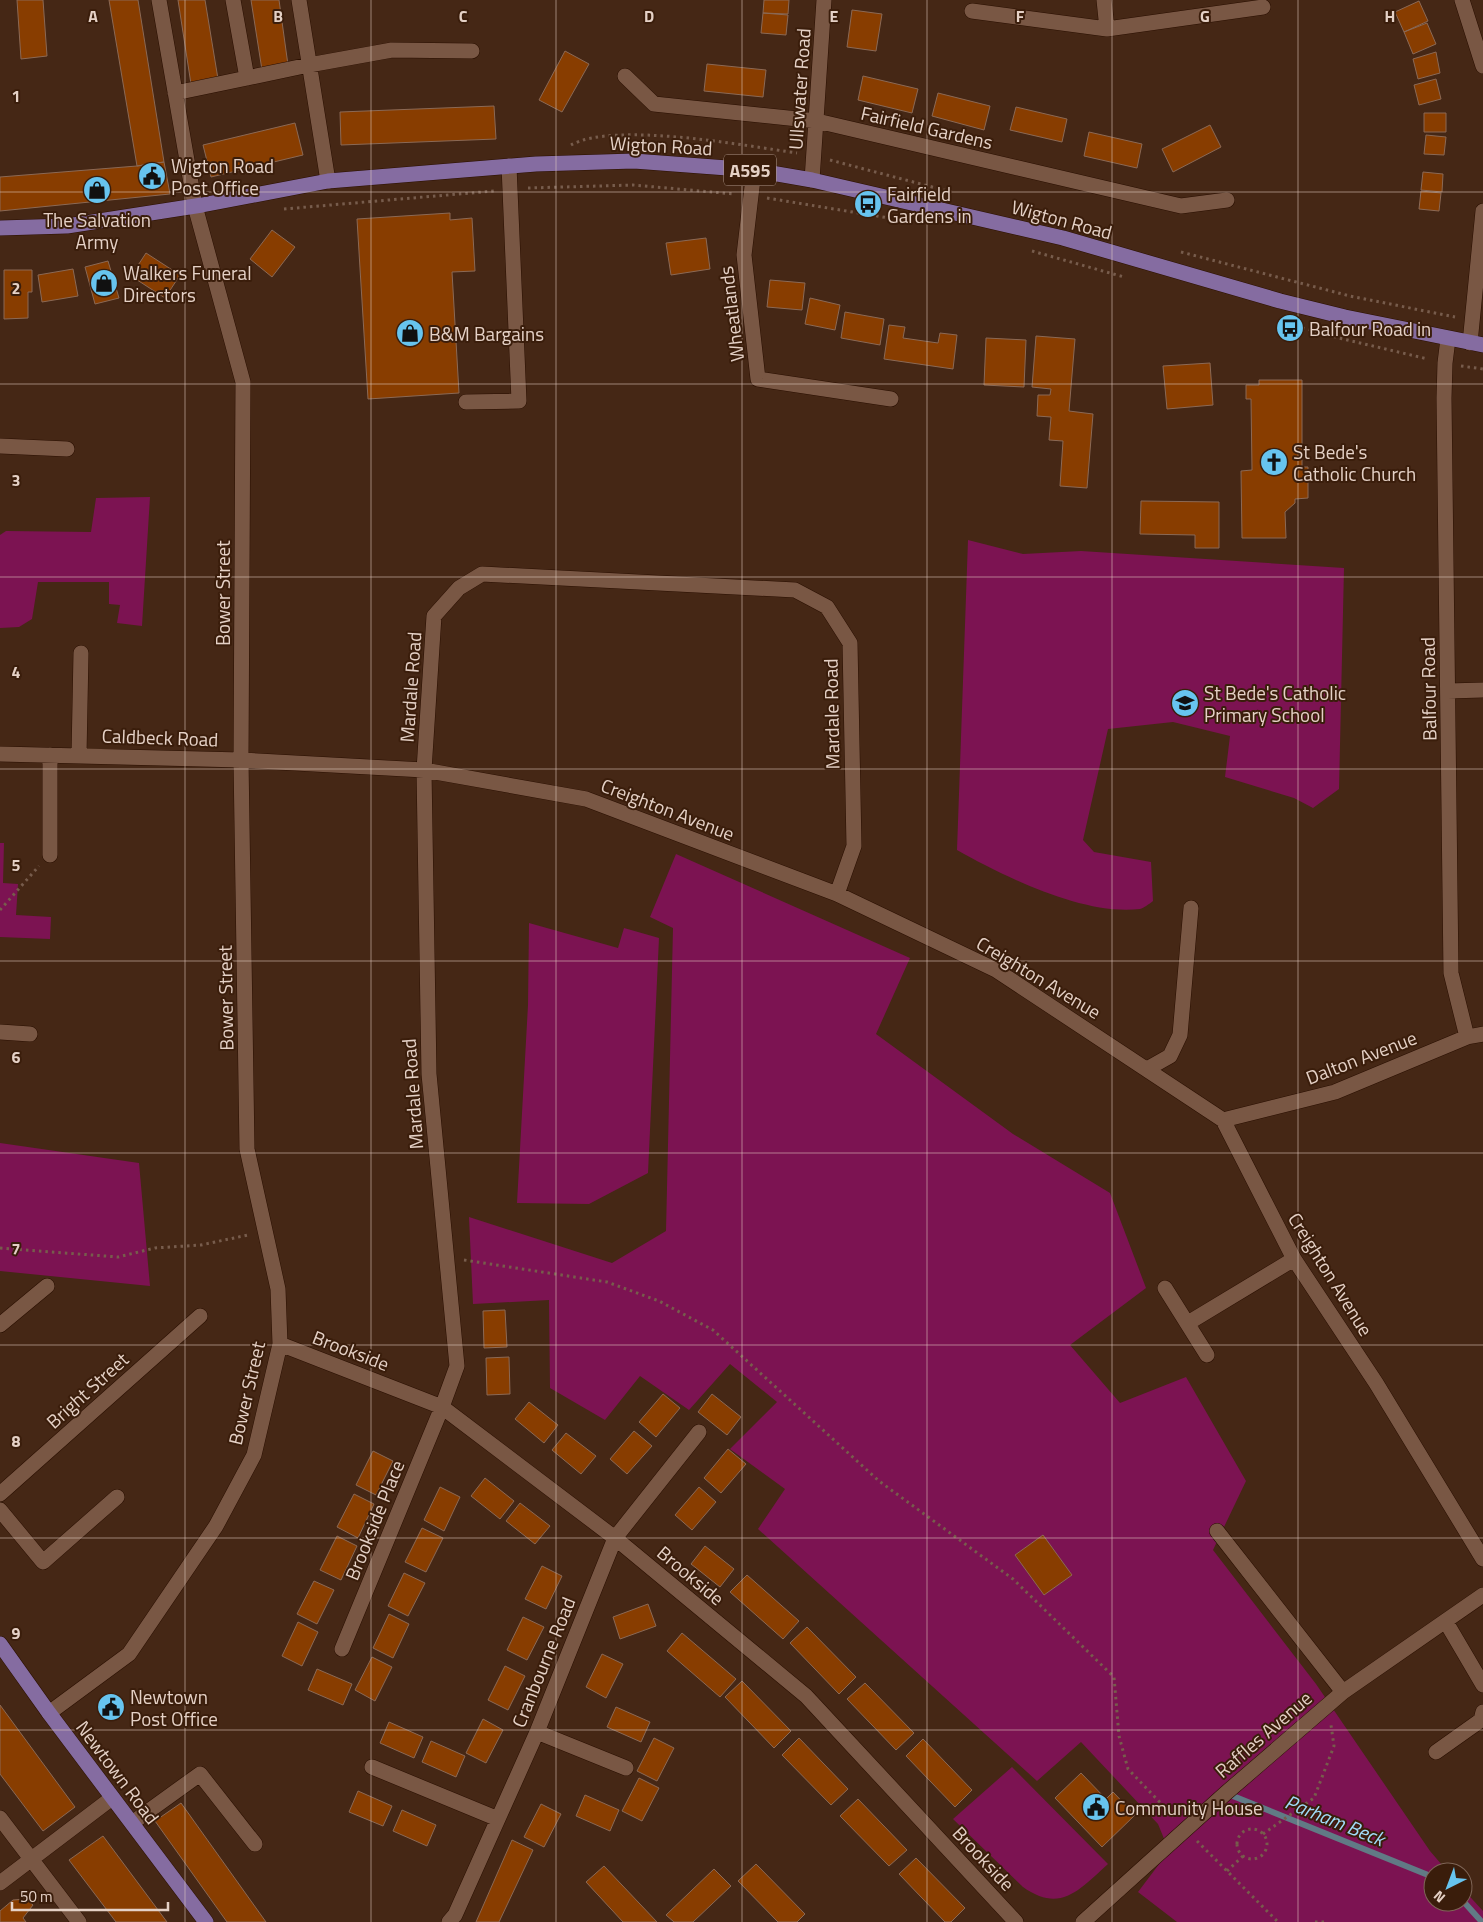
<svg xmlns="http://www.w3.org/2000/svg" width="1483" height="1922" viewBox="0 0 1483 1922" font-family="'Titillium Web',sans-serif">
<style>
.green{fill:#7c1352}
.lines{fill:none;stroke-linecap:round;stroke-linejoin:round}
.stream{stroke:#617a85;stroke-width:6}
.building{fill:#883d00;stroke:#8b6955}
.minor-casing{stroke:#2a0f00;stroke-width:16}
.major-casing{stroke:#2a0f00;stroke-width:16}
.path{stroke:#775c4c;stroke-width:3;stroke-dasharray:2.5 4;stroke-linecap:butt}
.minor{stroke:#795744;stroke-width:15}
.major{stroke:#856ca1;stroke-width:15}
.grid{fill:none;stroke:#e5d1c6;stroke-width:1;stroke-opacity:0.55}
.labels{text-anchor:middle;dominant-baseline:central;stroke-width:4;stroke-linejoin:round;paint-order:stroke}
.shield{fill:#3a1d0b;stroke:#b29b8e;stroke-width:1}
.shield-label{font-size:18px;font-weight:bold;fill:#e5d1c6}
.street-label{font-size:19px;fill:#e5d1c6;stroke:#3a1d0b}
.poi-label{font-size:19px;fill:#e5d1c6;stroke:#3a1d0b;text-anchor:start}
.water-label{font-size:20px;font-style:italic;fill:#a1dbf8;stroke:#3a1d0b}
.grid-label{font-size:16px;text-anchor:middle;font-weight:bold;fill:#e5d1c6;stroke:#3a1d0b;stroke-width:4;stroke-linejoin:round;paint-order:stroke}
</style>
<rect width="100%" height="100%" fill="#452715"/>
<path class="green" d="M150,497l-8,129 -25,-3 3,-18 -11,-1v-22h-71l-6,37 -13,8 -19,1v-93l6,-4 85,1 5,-34z
M968,540l55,14 58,-3 263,17 -5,221 -26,19 -19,-10 -69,-21 5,-41 -57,-14 -65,7 -25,111 11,12 57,10 2,39c-4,3 -9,7 -13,8 -56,7 -135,-32 -183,-59z
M0,843h4l-1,40 15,1 -2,31 35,2 -1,22 -50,-2z
M676,854l234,104 -34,76 137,100 97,59 36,95 -76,57 50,58 66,-26 60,104 -33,69 103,134 114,167 18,21h-15v30h30v-13l20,22v11h-306l-39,-30 31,-41 -11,-27 -77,-82 -44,39 -279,-252 27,-40 -55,-40 47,-47 -47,-38 -41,46 -49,-34 -35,44 -55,-32 -1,-88 -76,4 -4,-87 143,46 54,-32 7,-303 -23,-11z
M529,923l89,25 6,-20 35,10 -11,235 -59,31 -72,-1 11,-198z
M0,1143l139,20 11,123 -150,-15z
M1012,1767l96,97c-28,25 -47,50 -85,23l-70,-68z"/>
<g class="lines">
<path class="stream" d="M1228,1794l205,83
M1463,1901l19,21"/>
</g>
<path class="building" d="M17,0h26l4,56 -26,3z
M109,0h29l26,162 -27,4z
M178,0h27l13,79 -27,5z
M251,0h28l9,65 -26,5z
M764,0h25l-1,14 -25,-1z
M1419,1l9,20 -24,11 -9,-20z
M852,10l30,4 -6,37 -29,-4z
M763,13l25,2 -2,20 -25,-2z
M1427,23l9,21 -23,10 -9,-22z
M565,51l24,13 -27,48 -23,-12z
M1436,52l4,21 -22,6 -5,-20z
M707,64l59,6 -3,27 -59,-6z
M863,76l55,13 -6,24 -54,-13z
M1436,79l5,20 -22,6 -5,-20z
M938,93l52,13 -6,24 -52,-14z
M494,106l2,33 -155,6 -1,-33z
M1016,107l51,12 -5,23 -52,-12z
M1424,113h22v19h-22z
M295,123l8,32 -92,22 -8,-32z
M1210,125l11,22 -48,25 -11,-23z
M1089,132l53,12 -5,24 -53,-12z
M1426,135l20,2 -2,18 -20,-1z
M164,162l6,32 -170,17v-34l137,-11z
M1423,172l20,2 -1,18 -21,-2z
M1421,191l20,2 -2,18 -20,-2z
M450,213v7l22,-2 3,53 -23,1 7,121 -91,6 -11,-180z
M272,230l23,17 -23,30 -22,-18z
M706,238l4,31 -39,6 -5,-32z
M146,253l34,22 -15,23 -34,-22z
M108,261l11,37 -24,6 -10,-37z
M73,269l5,27 -36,6 -4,-27z
M4,270h28v22h-4v26l-24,1z
M770,280l35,3 -3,27 -35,-3z
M810,298l30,7 -5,25 -30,-6z
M845,312l39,7 -4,26 -39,-7z
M889,325l16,2 -2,11 35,5 2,-10 17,2 -4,34 -69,-10z
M1036,336l39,3 -6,72 24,3 -6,74 -27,-2 3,-45 -14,-1 2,-23 -14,-1 1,-21h12l1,-6 -19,-2z
M986,338l40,2 -2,47 -40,-2z
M1210,363l3,42 -46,4 -4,-43z
M1259,380h43v87h6v31l-13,1v4l-10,9 1,26h-44l-1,-67 11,-1 -1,-71h-5v-14h13z
M1141,501l78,1v46h-24v-13l-55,-1z
M505,1310l2,37 -23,1 -1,-37z
M509,1357l1,37 -23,1 -1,-37z
M663,1394l17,14 -24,29 -17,-15z
M712,1394l29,23 -14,18 -29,-23z
M529,1402l29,23 -14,18 -29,-24z
M634,1431l18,15 -25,28 -17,-15z
M566,1433l30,23 -15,18 -29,-24z
M728,1449l18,15 -25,29 -17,-15z
M373,1451l20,10 -17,34 -20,-10z
M485,1478l29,23 -14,18 -29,-23z
M440,1487l20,10 -16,34 -20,-11z
M699,1487l17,15 -24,28 -17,-15z
M354,1494l20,10 -16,34 -21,-11z
M520,1503l30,23 -15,18 -29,-23z
M422,1528l21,10 -17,34 -21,-10z
M1043,1535l29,40 -28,20 -29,-40z
M337,1536l20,10 -16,34 -21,-10z
M705,1546l29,23 -14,18 -29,-23z
M542,1566l20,10 -16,33 -21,-10z
M404,1573l21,10 -17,33 -20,-10z
M747,1575l52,46 -16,18 -53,-47z
M314,1581l20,9 -17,34 -20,-10z
M648,1604l8,22 -36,13 -7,-22z
M389,1614l20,10 -16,34 -20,-10z
M523,1617l21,10 -17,33 -20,-10z
M298,1622l20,10 -16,34 -20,-10z
M807,1627l49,50 -17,17 -49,-51z
M682,1633l54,46 -16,18 -53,-46z
M602,1654l21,10 -17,34 -20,-11z
M372,1657l20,10 -17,34 -20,-11z
M505,1666l20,10 -17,34 -20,-10z
M317,1669l35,15 -9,21 -35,-15z
M742,1681l49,50 -17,17 -49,-51z
M865,1683l49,50 -18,17 -49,-51z
M0,1705l75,102 -32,24 -43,-57z
M616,1707l34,15 -9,20 -34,-15z
M483,1719l20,11 -17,33 -20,-10z
M389,1722l34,15 -9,21 -34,-15z
M654,1738l20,10 -17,33 -20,-10z
M799,1738l49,51 -17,16 -49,-50z
M923,1739l49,51 -17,17 -49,-51z
M431,1741l34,15 -9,21 -34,-15z
M1081,1773l25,26 7,-7 22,23 -33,32 -47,-49z
M639,1778l20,10 -17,33 -20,-10z
M358,1791l34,15 -9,20 -34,-14z
M585,1795l34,15 -9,21 -34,-15z
M858,1799l49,51 -18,16 -49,-50z
M181,1803l85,119h-39l-72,-101z
M541,1804l20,10 -17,33 -20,-10z
M402,1810l34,15 -9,21 -34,-15z
M103,1836l64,86h-51l-47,-62z
M512,1840l21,10 -34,72h-23z
M916,1858l49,50 -14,14h-6l-46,-48z
M756,1864l49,50 -8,8h-19l-40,-41z
M604,1866l53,56h-34l-37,-40z
M714,1869l17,17 -38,36h-19l-8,-7z
M26,1899l7,6 -10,13 3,4h-26v-11l13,-11z"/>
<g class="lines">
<g class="minor-casing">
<path id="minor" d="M233,0l14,78
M299,0l29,181
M1104,0l3,29
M1462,0l21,66
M972,11l135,18 156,-22
M625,76l29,28 163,17 364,85 46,-6
M175,93l134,-28 83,-15 80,1
M754,170l-10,85 14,124 133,20
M812,180l12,-180
M1448,339l-3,24 -1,35 7,575 16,64
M1470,343l13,-132
M466,402l53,-1 -10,-235
M0,446l67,3
M1448,691l35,-1
M0,754l241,6 183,10 162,29 251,95 159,76 227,150 71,139 82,124 107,176
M79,755l2,-102
M50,855v-100
M0,1032l30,2
M1147,1069l23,-13 10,-21 11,-127
M1223,1120l112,-28 132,-55 16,-3
M1165,1288l42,67
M1188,1323l106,-64
M0,1325l47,-39
M280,1344l162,63 173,131 191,158 210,226
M0,1494l200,-178
M0,1510l43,52 74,-65
M1217,1531l126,161
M1446,1622l37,63
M342,1649l100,-242 15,-41 -28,-292 -5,-304 10,-154 25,-28 23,-14 313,16 32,17 23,36 4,203 -17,48
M49,1713l80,-59 87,-128 38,-71 26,-111 -2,-55 -31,-140 -6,-389 2,-378 -48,-176 -36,-206
M537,1732l89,36
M1436,1752l45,-32 2,-8
M372,1767l126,52
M0,1818l79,104
M132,1823l68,-49 55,70
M0,1883l112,-85
M449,1922l6,-7 82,-183 78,-194 84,-106
M1083,1922l143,-129 117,-101 140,-97"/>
</g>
<g class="major-casing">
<path id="major" d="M0,228l67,-2 135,-21 126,-24 208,-17 98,-3 120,9 58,10 251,58 217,63 65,16 138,28
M0,1644l49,69 157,209"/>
</g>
<path class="path" d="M571,145c43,-24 176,1 226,8
M830,160l125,33
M528,188l105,-3 101,9
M767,198l122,20
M284,209l210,-18
M1032,251l92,26
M1181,252l169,44 105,21
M1296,326l43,12 89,21
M1461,366l22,3
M0,910l39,-44
M0,1248l118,9 37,-9 46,-3 47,-10
M464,1260l143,22 52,19 54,29 166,151 134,98 101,98 5,59 9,33 46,48
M1237 1844a15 15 0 1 1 30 0a15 15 0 1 1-30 0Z
M1263,1834l51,-36 20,-52 -3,-21
M1197,1841l81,81
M1227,1871l16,-15
M1315,1922h10"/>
<use href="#minor" class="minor"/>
<use href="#major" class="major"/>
</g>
<path class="grid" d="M185,0v1922M371,0v1922M556,0v1922M742,0v1922M927,0v1922M1112,0v1922M1298,0v1922M0,192h1483M0,384h1483M0,577h1483M0,769h1483M0,961h1483M0,1153h1483M0,1345h1483M0,1538h1483M0,1730h1483"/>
<defs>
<g id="civic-disc" transform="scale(1.4375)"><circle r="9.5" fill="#67c4ef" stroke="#3a1d0b"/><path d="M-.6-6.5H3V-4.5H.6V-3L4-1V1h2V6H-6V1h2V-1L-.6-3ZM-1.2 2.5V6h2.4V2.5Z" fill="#111"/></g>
<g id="shop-disc" transform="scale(1.4375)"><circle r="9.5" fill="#67c4ef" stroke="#3a1d0b"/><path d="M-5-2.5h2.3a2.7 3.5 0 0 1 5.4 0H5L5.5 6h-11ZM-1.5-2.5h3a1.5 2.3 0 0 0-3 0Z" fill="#111"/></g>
<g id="bus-disc" transform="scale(1.4375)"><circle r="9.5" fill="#67c4ef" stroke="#3a1d0b"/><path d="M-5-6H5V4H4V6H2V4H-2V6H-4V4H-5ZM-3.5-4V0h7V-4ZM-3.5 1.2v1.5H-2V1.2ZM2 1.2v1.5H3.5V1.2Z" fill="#111"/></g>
<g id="church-disc" transform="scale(1.4375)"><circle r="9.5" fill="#67c4ef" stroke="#3a1d0b"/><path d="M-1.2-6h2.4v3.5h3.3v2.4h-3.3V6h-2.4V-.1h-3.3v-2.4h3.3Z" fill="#111"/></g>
<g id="school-disc" transform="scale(1.4375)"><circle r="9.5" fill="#67c4ef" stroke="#3a1d0b"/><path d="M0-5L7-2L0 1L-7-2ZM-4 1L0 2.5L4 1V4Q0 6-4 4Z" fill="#111"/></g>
</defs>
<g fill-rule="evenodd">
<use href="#civic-disc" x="152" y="176"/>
<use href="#shop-disc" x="97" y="190"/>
<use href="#bus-disc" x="868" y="204"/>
<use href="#shop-disc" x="104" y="283"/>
<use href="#bus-disc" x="1290" y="328"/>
<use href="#shop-disc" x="410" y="333"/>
<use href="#church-disc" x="1274" y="462"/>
<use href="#school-disc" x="1185" y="703"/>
<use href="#civic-disc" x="111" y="1707"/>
<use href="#civic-disc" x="1096" y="1807"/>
</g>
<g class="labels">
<rect class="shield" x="724" y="154.5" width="52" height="31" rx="4"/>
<g class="shield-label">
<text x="750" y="170">A595</text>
</g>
<g class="street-label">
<text transform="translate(799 89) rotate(-86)">Ullswater Road</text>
<text transform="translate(927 127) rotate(13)">Fairfield Gardens</text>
<text transform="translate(661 145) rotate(3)">Wigton Road</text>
<text transform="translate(1062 219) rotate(15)">Wigton Road</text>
<text transform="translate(731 314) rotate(-97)">Wheatlands</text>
<text transform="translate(222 593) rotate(-90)">Bower Street</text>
<text transform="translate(410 687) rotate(-86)">Mardale Road</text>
<text transform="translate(1428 689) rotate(-91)">Balfour Road</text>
<text transform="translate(831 714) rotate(-91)">Mardale Road</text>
<text transform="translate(160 737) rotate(2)">Caldbeck Road</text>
<text transform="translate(668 809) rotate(21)">Creighton Avenue</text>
<text transform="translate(1039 977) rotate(31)">Creighton Avenue</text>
<text transform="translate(225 998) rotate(-91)">Bower Street</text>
<text transform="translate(1361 1057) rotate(-21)">Dalton Avenue</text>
<text transform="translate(412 1094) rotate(-94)">Mardale Road</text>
<text transform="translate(1331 1274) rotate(58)">Creighton Avenue</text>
<text transform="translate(351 1350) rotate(21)">Brookside</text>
<text transform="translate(87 1390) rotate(-42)">Bright Street</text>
<text transform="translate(246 1393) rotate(-77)">Bower Street</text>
<text transform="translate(374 1520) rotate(-68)">Brookside Place</text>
<text transform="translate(691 1575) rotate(40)">Brookside</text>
<text transform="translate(543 1662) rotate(-68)">Cranbourne Road</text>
<text transform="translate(1263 1734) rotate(-41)">Raffles Avenue</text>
<text transform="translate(118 1772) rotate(53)">Newtown Road</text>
<text transform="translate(984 1858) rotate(47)">Brookside</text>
</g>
<g class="poi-label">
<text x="171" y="165">Wigton Road<tspan x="171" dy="22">Post Office</tspan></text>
<text x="887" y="193">Fairfield<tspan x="887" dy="22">Gardens in</tspan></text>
<text x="97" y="219" text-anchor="middle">The Salvation<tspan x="97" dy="22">Army</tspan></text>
<text x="123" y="272">Walkers Funeral<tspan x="123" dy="22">Directors</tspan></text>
<text x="1309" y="328">Balfour Road in</text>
<text x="429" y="333">B&amp;M Bargains</text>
<text x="1293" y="451">St Bede's<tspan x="1293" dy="22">Catholic Church</tspan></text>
<text x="1204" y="692">St Bede's Catholic<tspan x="1204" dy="22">Primary School</tspan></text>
<text x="130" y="1696">Newtown<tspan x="130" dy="22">Post Office</tspan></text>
<text x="1115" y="1807">Community House</text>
</g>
<g class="water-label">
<text transform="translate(1335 1820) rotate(22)">Parham Beck</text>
</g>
</g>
<g class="grid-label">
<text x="93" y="22">A</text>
<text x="278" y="22">B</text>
<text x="463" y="22">C</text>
<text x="649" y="22">D</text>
<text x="834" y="22">E</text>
<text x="1020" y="22">F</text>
<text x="1205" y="22">G</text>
<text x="1390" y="22">H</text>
<text x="16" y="102">1</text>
<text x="16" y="294">2</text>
<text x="16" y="486">3</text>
<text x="16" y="678">4</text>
<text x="16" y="871">5</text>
<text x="16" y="1063">6</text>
<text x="16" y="1255">7</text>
<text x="16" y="1447">8</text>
<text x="16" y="1639">9</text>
</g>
<g transform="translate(1448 1887) rotate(222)"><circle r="24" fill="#3a1d0b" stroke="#7e6556"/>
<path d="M0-4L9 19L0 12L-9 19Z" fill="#67c4ef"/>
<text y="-8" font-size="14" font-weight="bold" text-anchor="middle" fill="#e5d1c6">N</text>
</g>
<path d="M12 1902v8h156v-8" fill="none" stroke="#e5d1c6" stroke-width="2.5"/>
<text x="20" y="1902" font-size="15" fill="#e5d1c6" stroke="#3a1d0b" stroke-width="4" paint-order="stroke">50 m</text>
</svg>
